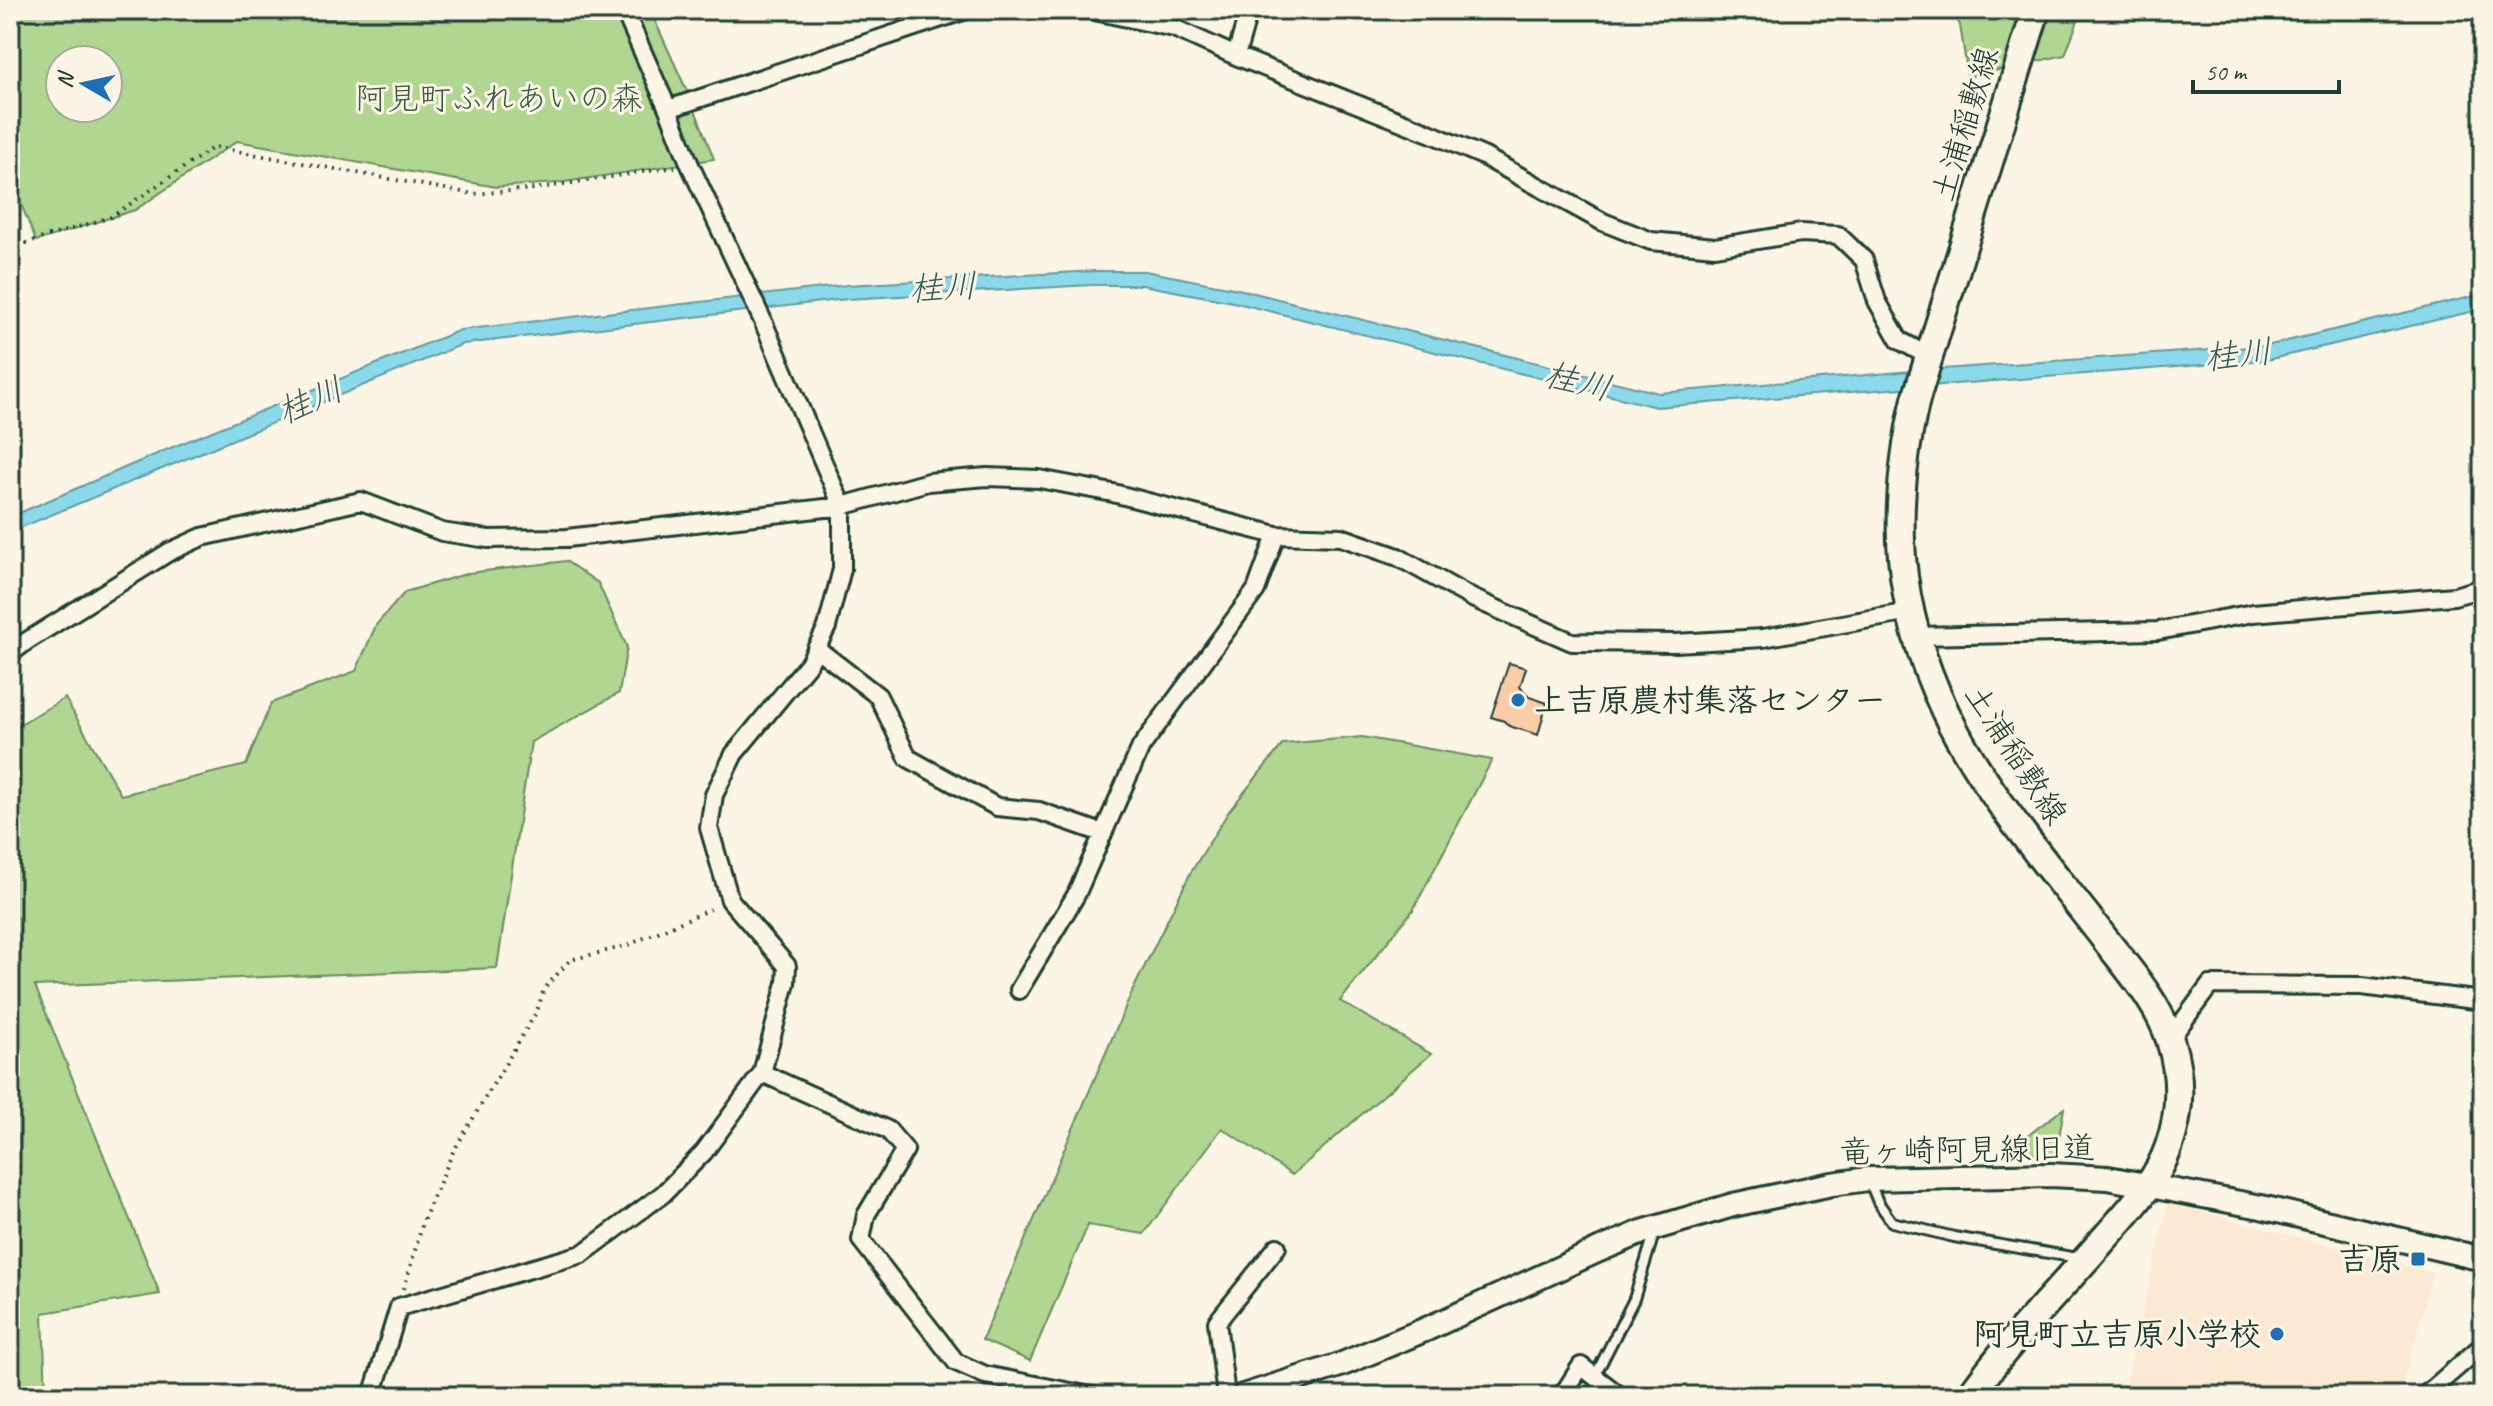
<svg xmlns="http://www.w3.org/2000/svg" width="2493" height="1406" viewBox="0 0 2493 1406" font-family="Caveat,'Klee One',sans-serif">
<style>
.built{fill:#fbe9d3}
.green{fill:#b0d691;stroke:#688a62;stroke-width:2;fill-rule:evenodd}
.water{fill:#8bd9ea;stroke:#609ba1;stroke-width:2}
.building{fill:#facda9;stroke:#1f3d34;stroke-width:2}
.lines{fill:none;stroke-linecap:round;stroke-linejoin:round}
.service-casing{stroke:#1f3d34;stroke-width:14}
.minor-casing{stroke:#1f3d34;stroke-width:22}
.tertiary-casing{stroke:#1f3d34;stroke-width:28}
.primary-casing{stroke:#1f3d34;stroke-width:32}
.path{stroke:#1f3d34;stroke-width:4;stroke-dasharray:2 6;stroke-linecap:butt}
.service{stroke:#fcf5e5;stroke-width:8}
.minor{stroke:#fcf5e5;stroke-width:16}
.tertiary{stroke:#fcf5e5;stroke-width:22}
.primary{stroke:#fcf5e5;stroke-width:26}
.poi-dot{fill:#1f6fb2;stroke:#fcf5e5;stroke-width:3}
.labels{text-anchor:middle;dominant-baseline:central;stroke-width:6;stroke-linejoin:round;paint-order:stroke}
.park-label{font-size:32px;fill:#3c5c47;stroke:#fcf5e5}
.street-label{font-size:32px;fill:#1f3d34;stroke:#fcf5e5}
.poi-label{font-size:32px;font-weight:bold;fill:#1f3d34;stroke:#fcf5e5;text-anchor:end}
.water-label{font-size:34px;font-style:italic;fill:#355c58;stroke:#fcf5e5}
</style>
<rect width="100%" height="100%" fill="#fcf5e5"/>
<filter id="ink" filterUnits="userSpaceOnUse"><feTurbulence type="fractalNoise" baseFrequency=".0125" numOctaves="2"/><feDisplacementMap in="SourceGraphic" scale="16" xChannelSelector="R" yChannelSelector="G"/><feConvolveMatrix kernelMatrix="1 2 1 2 8 2 1 2 1" color-interpolation-filters="sRGB"/></filter>
<g filter="url(#ink)">
<path class="built" d="M2168,1203l265,70 -34,123h-276z"/>
<path class="green" d="M10,10h640l42,92 22,57 -156,24 -62,4 -259,-46 -102,69 -99,31 -21,-52h-5zM60,60h48v48h-48z
M1952,10h130l-17,45 -97,22 -8,-52z
M566,561l32,22 29,64 -8,46 -88,49 -34,226 -462,18 125,308 -117,19 3,83h-36v-666l55,-32 56,97 125,-30 25,-62 85,-32 20,-46 29,-33 64,-19z
M1362,737l130,23 -79,150 -73,91 91,53 -139,121 -70,-47 -78,106 -56,-9 -58,136 -48,-21 150,-348 59,-120 38,-61 54,-67z
M2064,1108l-8,48 -50,-4z"/>
<path class="water" d="M1095,271h50l93,18 421,104 241,-21 366,-26 217,-52v15l-216,51 -611,47 -423,-105 -91,-17h-50l-245,14 -384,45 -453,188v-15l163,-70 287,-117 387,-45z"/>
<path class="building" d="M1509,663l17,5 -6,19 9,10 18,6 -9,32 -29,-9 -5,-5 -13,-4z"/>
<g class="lines">
<g class="service-casing">
<path id="service" d="M1869,1180l9,22 14,20 62,15 124,21
M1595,1376l39,-77 20,-65"/>
</g>
<g class="minor-casing">
<path id="minor" d="M1090,10l84,18 62,28 191,76 56,24 120,66 48,19 64,6 86,-14 37,2 26,25 13,41 22,39 29,16
M1236,56l13,-46
M668,109l298,-99
M1916,636l242,-5 95,-18 201,-17 29,-8
M816,648l62,48 30,62 89,49 42,4 63,22
M10,654l17,-13 142,-89 33,-15 159,-36 81,31 46,7 79,-1 275,-32 86,-24 59,-5 52,2 74,14 163,42 65,2 57,20 74,41 100,44 103,1 88,-5 147,-26
M1019,990l57,-95 65,-148 115,-157 20,-55
M2170,1039l40,-54 152,1 121,15
M762,1073l126,57 17,20 -39,65 -5,25 95,122 29,13 106,21
M372,1396l27,-89 183,-53 81,-60 41,-42 58,-79 24,-90 1,-17 -57,-66 -21,-72 5,-33 20,-41 75,-91 18,-36 15,-58v-63l-80,-187 -72,-154 -22,-56 -44,-99
M1226,1396l-9,-74 60,-75
M1562,1396l19,-30 39,30
M2424,1396l59,-51"/>
</g>
<g class="tertiary-casing">
<path id="tertiary" d="M1243,1396l97,-31 89,-37 170,-78 43,-18 91,-27 99,-21 36,-5 183,-4 57,3 153,29 222,52"/>
</g>
<g class="primary-casing">
<path id="primary" d="M1970,1396c39,-56 88,-104 133,-156 25,-28 54,-58 66,-94 12,-34 12,-71 1,-106 -12,-38 -42,-71 -66,-102 -53,-69 -122,-148 -159,-227 -50,-105 -55,-201 -29,-312l120,-389"/>
</g>
<path class="path" d="M10,248l101,-31 103,-70 259,47 61,-5 141,-22
M404,1289l20,-70 29,-67 84,-141 7,-22 26,-29 56,-14 89,-39"/>
<use href="#service" class="service"/>
<use href="#minor" class="minor"/>
<use href="#tertiary" class="tertiary"/>
<use href="#primary" class="primary"/>
</g>
</g>
<g class="poi-dot">
<circle cx="1518" cy="700" r="8"/>
<rect x="2410" y="1251" width="16" height="16" rx="4"/>
<circle cx="2277" cy="1334" r="8"/>
</g>
<g class="labels">
<g class="park-label">
<text x="499" y="98">阿見町ふれあいの森</text>
</g>
<g class="street-label">
<text transform="translate(1965 124) rotate(-73)">土浦稲敷線</text>
<text transform="translate(2016 754) rotate(57)">土浦稲敷線</text>
<text transform="translate(1967 1150) rotate(-1)">竜ヶ崎阿見線旧道</text>
</g>
<g class="poi-label">
<text x="1534" y="700" text-anchor="start">上吉原農村集落センター</text>
<text x="2402" y="1259">吉原</text>
<text x="2261" y="1334">阿見町立吉原小学校</text>
</g>
<g class="water-label">
<text transform="translate(943 287) rotate(-3)">桂川</text>
<text transform="translate(2238 354) rotate(-6)">桂川</text>
<text transform="translate(1578 381) rotate(14)">桂川</text>
<text transform="translate(310 400) rotate(-23)">桂川</text>
</g>
</g>
<rect width="2493" height="1406" fill="none" stroke="#fcf5e5" stroke-width="40"/>
<rect x="20" y="20" width="2453" height="1366" fill="none" stroke="#1f3d34" stroke-width="3" filter="url(#ink)"/>
<g transform="translate(84 84) rotate(279)"><circle r="38" fill="#fcf5e5" stroke="#a4ab9e" stroke-width="2"/>
<path d="M0-6L14 30L0 20L-14 30Z" fill="#1f6fb2"/>
<text y="-12" font-size="22" font-weight="bold" text-anchor="middle" fill="#1f3d34">N</text>
</g>
<path d="M2193 80v12h146v-12" fill="none" stroke="#1f3d34" stroke-width="4"/>
<text x="2205" y="80" font-size="24" fill="#1f3d34" stroke="#fcf5e5" stroke-width="6" paint-order="stroke">50 m</text>
</svg>
